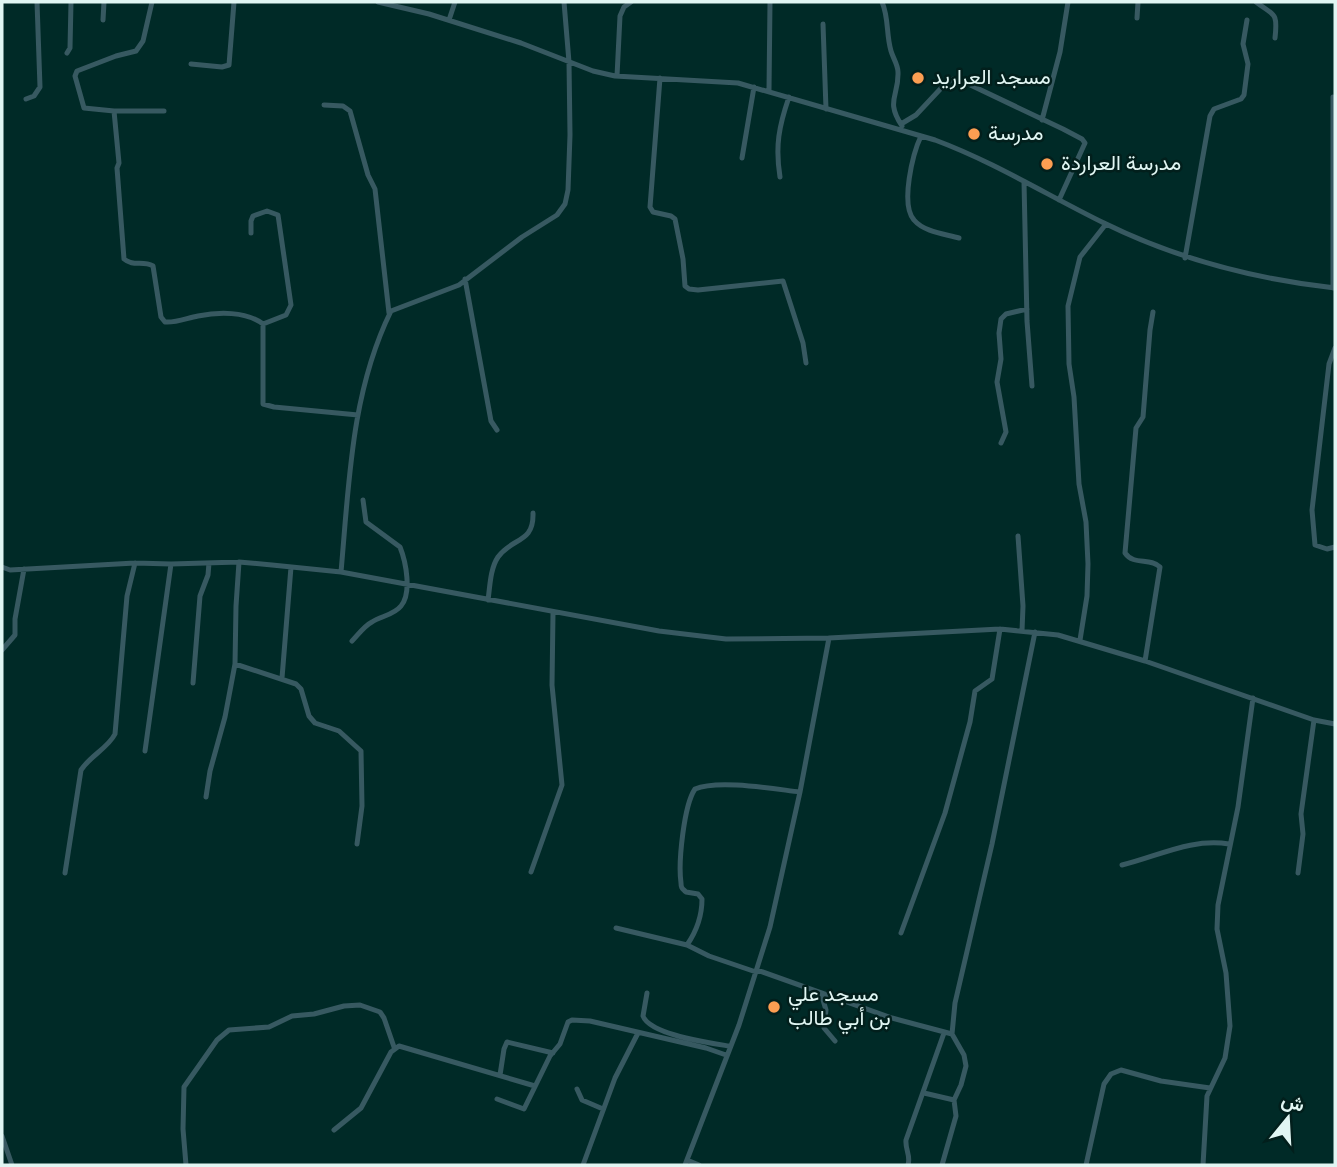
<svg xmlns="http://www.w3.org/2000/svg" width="1337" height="1167" viewBox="0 0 1337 1167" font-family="Overpass,Vazirmatn,sans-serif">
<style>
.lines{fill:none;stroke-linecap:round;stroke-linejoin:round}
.street{stroke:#375961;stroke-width:5}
.poi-dot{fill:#fc9e52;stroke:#021f1c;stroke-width:2.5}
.labels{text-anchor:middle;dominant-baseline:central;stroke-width:5;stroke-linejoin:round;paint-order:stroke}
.poi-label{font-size:21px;fill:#e1f6f3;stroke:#021f1c;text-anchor:start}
</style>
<rect width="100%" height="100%" fill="#002a27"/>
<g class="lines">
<path class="street" d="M152,2l-9,39 -7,10 -20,5 -39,15 -2,5 9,32 30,3 5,52 -2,5 7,91c9,8 19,1 29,7l8,51 4,5c11,1 22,-4 33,-6 20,-4 48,-5 65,8l23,-9 5,-10 -13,-90 -11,-4 -14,5 -2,5v12
M378,2l51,12 92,29 72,28 22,5 123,7 197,57c59,22 112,55 169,83 73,36 150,56 231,65
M882,2c7,16 4,32 9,49 2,7 7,14 7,21 1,25 -13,28 4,54
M1256,2c18,14 22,9 19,36
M1137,18l1,-16
M103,20l1,-18
M449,20l6,-18
M823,24l3,85
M67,53l3,-5 1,-46
M191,64l31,3 7,-2 5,-63
M617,76l3,-60 4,-9 7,-5
M660,78l-10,129 3,5 18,4 4,3 8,40 2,27 4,3 9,1 85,-9 20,62 3,20
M769,90l1,-88
M1333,97v191
M26,99l8,-3 6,-9 -3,-85
M324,105l19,1 7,5 18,64 7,14 14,124
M114,111h50
M1042,120l18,-68 8,-50
M901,124l15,-9 29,-31 8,-5 9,2 101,48 19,10 3,4 -26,57
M921,136c-8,17 -21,68 -7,84 10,12 31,14 45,18
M742,158l12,-71
M780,177c-5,-31 -1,-51 9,-80
M1024,182l3,139 5,65
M1185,258l25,-142 4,-7 27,-10 3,-4 4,-31 -5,-20 4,-24
M465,279l26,142 6,9
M263,324v80l11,3 84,8
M1335,348l-6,16 -17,146 3,35 12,4 8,-2
M1001,443l5,-11 -9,-50 4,-23 -2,-26 2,-14 5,-5 21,-5
M1018,536l5,70 -1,25
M2,567l8,3 125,-7 36,1 68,-2 33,3 69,7 318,59 67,8 103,-1 171,-9 58,6 87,26 169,59 21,4
M341,572c8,-88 10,-180 50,-261l68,-26 63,-48 35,-22 8,-11 3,-14 2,-55 -1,-73 -5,-60
M488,600c2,-13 2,-31 10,-43 14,-20 36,-13 35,-44
M1080,640l7,-44 1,-32 -2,-42 -7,-38 -5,-87 -5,-33 -1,-58 12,-49 26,-33
M352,641c6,-6 12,-15 20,-19 9,-6 22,-7 29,-16 11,-13 5,-44 -1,-59l-34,-25 -3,-22
M2,650l13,-15v-16l9,-50
M1145,661l15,-94c-10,-10 -26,-1 -35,-14l11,-125 7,-11 7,-87 3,-18
M235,664l61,20 5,5 8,27 6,7 24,8 22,20 1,55 -5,38
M282,678l9,-111
M193,683l7,-87 8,-21 1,-12
M145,751l26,-187
M206,797l4,-26 15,-54 10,-53 1,-58 3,-44
M1122,865c37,-9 69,-27 107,-21
M531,872l31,-87 -10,-100 1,-72
M65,873l16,-103c10,-15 27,-22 34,-36l12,-138 8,-33
M1298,873l5,-39 -2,-20 13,-94
M616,928l71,17 22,11 47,16
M901,933l44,-120 25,-91 5,-31 17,-12 8,-50
M687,945c9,-13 15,-30 15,-46l-4,-5 -12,-2c-4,-4 -5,-4 -5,-9 -3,-21 3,-78 14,-94 23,-10 79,0 105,3
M757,970l135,48 60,16
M647,993l-4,23c7,19 67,27 86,30
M821,993l5,17 -2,18 11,13
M500,1075l4,-26 3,-7 46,11
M577,1089l5,11 21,9
M924,1093l30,7
M497,1099l27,10 26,-53 10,-12 8,-22 4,-2 18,1 116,27 20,7
M334,1130l27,-22 30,-56 8,-6 136,40
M2,1136l10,29
M687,1160l12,5
M186,1165l-3,-36 1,-42 33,-47 12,-10 40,-3 23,-11 22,-2 30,-8 16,-1 20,7 4,6 10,29
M583,1165l32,-87 23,-45
M685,1165l54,-140 31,-98 30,-135 29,-154
M908,1165c3,-10 -3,-15 -2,-25l38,-107
M942,1165l14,-49 -2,-16 7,-15 5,-19 -2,-11 -12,-21 3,-31 37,-159 43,-212
M1086,1165l18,-81 7,-10 10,-4 40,11 49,7
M1203,1165l4,-69 18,-38 5,-32 -4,-53 -9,-44 1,-24 20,-98 15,-109"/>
</g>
<g class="poi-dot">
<circle cx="918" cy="78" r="7"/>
<circle cx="974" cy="134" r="7"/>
<circle cx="1047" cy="164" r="7"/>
<circle cx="774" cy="1007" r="7"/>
</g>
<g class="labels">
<g class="poi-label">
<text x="932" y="78">مسجد العراريد</text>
<text x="988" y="134">مدرسة</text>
<text x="1061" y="164">مدرسة العراردة</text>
<text x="788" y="995">مسجد علي<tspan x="788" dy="24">بن أبي طالب</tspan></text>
</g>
</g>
<rect width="1337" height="1167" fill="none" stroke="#e1f6f3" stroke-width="7"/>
<g transform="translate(1288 1118) rotate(18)" stroke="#021f1c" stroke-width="5" paint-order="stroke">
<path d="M0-5L12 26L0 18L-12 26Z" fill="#e1f6f3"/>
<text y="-10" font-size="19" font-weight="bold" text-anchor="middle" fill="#e1f6f3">ش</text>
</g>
</svg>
